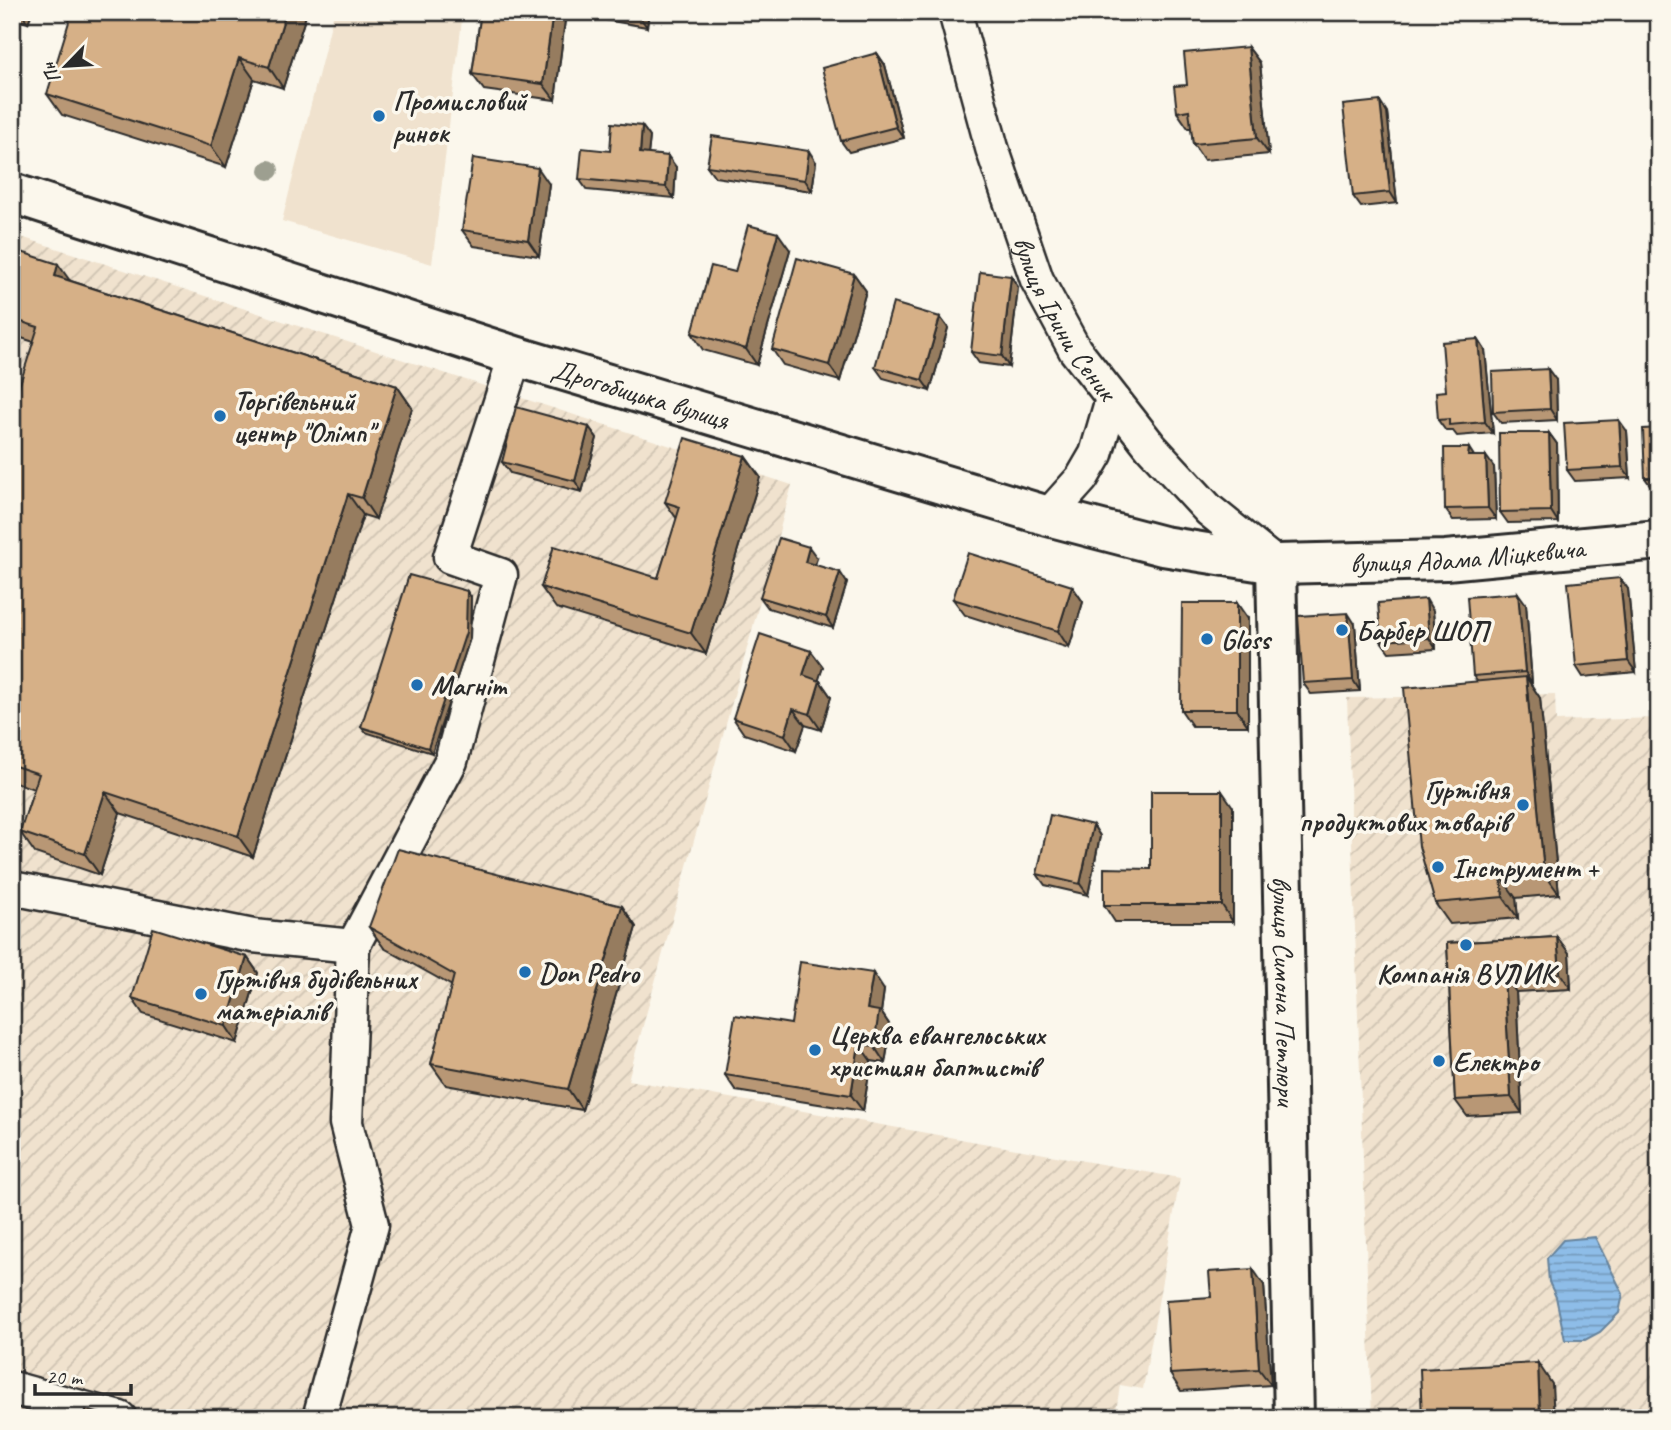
<svg xmlns="http://www.w3.org/2000/svg" width="1671" height="1430" viewBox="0 0 1671 1430" font-family="Caveat,sans-serif">
<style>
.built{fill:#f0e2ce}
.industrial{fill:url(#industrial-furrows)}
.water{fill:url(#water-rules);stroke:#66839c;stroke-width:2}
.lines{fill:none;stroke-linecap:round;stroke-linejoin:round}
.minor-casing{stroke:#2b2b2b;stroke-width:37}
.major-casing{stroke:#2b2b2b;stroke-width:44}
.minor{stroke:#fbf7ec;stroke-width:32}
.major{stroke:#fbf7ec;stroke-width:38}
.tree{fill:#9d9f90}
.wall{fill:#b89774;stroke:#2b2b2b;stroke-width:2}
.shaded-wall{fill:#967b5e;stroke:#2b2b2b;stroke-width:2}
.building{fill:#d6b087;stroke:#2b2b2b;stroke-width:2}
.poi-dot{fill:#1f6fb2;stroke:#fbf7ec;stroke-width:2.5}
.labels{text-anchor:middle;dominant-baseline:central;stroke-width:7;stroke-linejoin:round;paint-order:stroke}
.poi-label{font-size:28px;font-weight:bold;fill:#2b2b2b;stroke:#fbf7ec;text-anchor:start}
.street-label{font-size:28px;fill:#2b2b2b;stroke:#fbf7ec}
</style>
<defs>
<pattern id="industrial-furrows" width="10" height="10" patternUnits="userSpaceOnUse" patternTransform="scale(1.75)"><rect width="10" height="10" fill="#f0e2ce"/><path d="M-1 1l2-2M0 10L10 0M9 11l2-2" fill="none" stroke="#cec2b1"/></pattern>
<pattern id="water-rules" width="6" height="5" patternUnits="userSpaceOnUse" patternTransform="scale(1.75)"><rect width="6" height="5" fill="#8ebde8"/><path d="M0 2.5h6" fill="none" stroke="#749abc"/></pattern>
</defs>
<rect width="100%" height="100%" fill="#fbf7ec"/>
<filter id="ink" filterUnits="userSpaceOnUse"><feTurbulence type="fractalNoise" baseFrequency=".0143" numOctaves="2"/><feDisplacementMap in="SourceGraphic" scale="14" xChannelSelector="R" yChannelSelector="G"/><feConvolveMatrix kernelMatrix="1 2 1 2 8 2 1 2 1" color-interpolation-filters="sRGB"/></filter>
<g filter="url(#ink)">
<path class="built" d="M334,12h129l-31,252 -150,-43z"/>
<path class="industrial" d="M12,234l780,251 -164,595 552,98 -37,211 -23,-4 -5,33h-1103z
M1555,694l1,27 103,-3v700h-287l-25,-720z"/>
<path class="water" d="M1595,1237l28,57 -4,19 -19,19 -15,8h-20l-9,-43 -7,-15 -2,-24 16,-18z"/>
<g class="lines">
<g class="minor-casing">
<g id="minor">
<path id="s1" d="M955,12l37,136 45,132 38,70 76,97 58,63 67,54"/>
<path d="M1048,516l34,-38 14,-24 16,-55"/>
<path d="M12,888l241,48 100,10"/>
<path d="M12,1388l108,30"/>
<path d="M319,1418l53,-193 -26,-102 7,-177 98,-185 50,-186 -51,-18 65,-201"/>
</g>
</g>
<g class="major-casing">
<g id="major">
<path id="s2" d="M12,193l503,163 533,160 115,30 113,18 170,-4 213,-20"/>
<path id="s3" d="M1276,564l18,854"/>
</g>
</g>
<use href="#minor" class="minor"/>
<use href="#major" class="major"/>
</g>
<circle class="tree" cx="269" cy="170" r="10"/>
<path class="wall" d="M12,12h20l-4,11 -16,-4z
M307,12l-24,76 -29,-9 -28,88 -164,-52 -15,-21z
M481,12h85l-11,88 -71,-10 -12,-16z
M590,12h59l-2,15 -53,-9z
M1248,47l12,16 9,91 -65,6 -11,-16 -2,-16h-3l-11,-16 10,-27z
M877,53l8,12 19,73 -55,14 -8,-11z
M1387,112l10,91 -36,4 -8,-11z
M642,126l8,11 -2,17 28,13 -2,31 -87,-8 -8,-11 31,-28z
M816,162l-4,29 -97,-14 -8,-11z
M549,184l-10,72 -65,-10 -12,-16z
M12,249l59,32 326,105 15,22 -36,111 -13,-4 -110,342 -133,-44 -20,62 -65,-22 -15,-21 14,-43 -22,-8v-372l22,-67 -22,-7z
M790,250l-33,115 -54,-15 -11,-17 43,-61z
M854,274l12,17 -26,90 -57,-16 -11,-16z
M1011,276l7,11 -9,80 -30,-4 -8,-11z
M940,317l8,11 -18,63 -47,-13 -8,-11z
M1478,339l7,11 8,83 -36,3 -4,-5h-7l-8,-11 8,-29z
M1556,380l1,40 -56,3 -8,-11z
M589,427l8,11 -15,54 -72,-19 -8,-11z
M1659,428v61h-6l-8,-11z
M1627,431l3,47 -55,3 -8,-11z
M1549,433l8,11 1,78 -50,1 -8,-11z
M745,456l15,21 -54,177 -150,-46 -15,-21 117,-9 19,-59 -12,-17z
M1474,456l20,11 2,52 -43,1 -8,-11z
M817,558l-2,7 32,18 -14,45 -65,-20 -8,-11z
M1620,578l8,11 8,83 -53,5 -7,-11z
M1072,586l11,16 -14,46 -104,-33 -12,-16z
M471,597l-1,41 -38,115 -67,-21 -4,-5z
M1526,604l6,79h-2l10,15 19,196 -43,4 2,20 -68,6 -15,-21 42,-222 -4,-5z
M1433,611l3,38 -47,3 -8,-11z
M1248,619v107h-56l-11,-16z
M1355,624l5,67 -49,3 -8,-11z
M811,651l12,16 -5,13 2,1 11,16 -10,33 -16,-5 -9,26 -52,-17 -11,-16z
M1233,807v115h-118l-11,-17z
M1093,825l7,11 -12,59 -43,-10 -8,-11z
M622,906l14,21 -54,183 -136,-25 -15,-21 21,-78 -68,-38 -15,-21z
M1557,937l12,16 2,36 -55,3 6,121 -55,3 -12,-16 -8,-157z
M247,957l11,16 -21,70 -94,-29 -11,-16z
M884,990l-3,22 10,15 -6,36 -14,-2 -8,50 -127,-20 -11,-16 66,-51z
M1264,1285l7,100 -90,6 -11,-17 41,-77z"/>
<path class="shaded-wall" d="M20,12h12l-4,11z
M286,12h21l-24,76 -14,-21z
M553,12h13l-11,88 -12,-16z
M640,12h9l-2,15 -8,-11z
M1248,47l12,16 9,91 -12,-16z
M877,53l8,12 19,73 -8,-11z
M239,58l15,21 -28,88 -15,-21z
M1380,101l7,11 10,91 -7,-11z
M642,126l8,11 -3,27 -7,-11z
M809,151l7,11 -4,29 -7,-11z
M668,156l8,11 -2,31 -8,-11z
M538,168l11,16 -10,72 -11,-16z
M778,233l12,17 -33,115 -11,-16z
M58,264l15,21 -18,-9z
M854,274l12,17 -26,90 -11,-16z
M1011,276l7,11 -9,80 -7,-11z
M940,317l8,11 -18,63 -8,-11z
M1478,339l7,11 8,83 -8,-11z
M1548,369l8,11 1,40 -7,-11z
M397,386l15,22 -36,111 -14,-21z
M1619,420l8,11 3,47 -8,-11z
M589,427l8,11 -15,54 -7,-11z
M1549,433l8,11 1,78 -7,-11z
M1469,448l7,11 -8,-3z
M745,456l15,21 -54,177 -15,-21z
M1486,456l8,11 2,52 -8,-11z
M348,494l15,21 -110,342 -15,-21z
M809,547l8,11 -5,15 -7,-11z
M840,572l7,11 -14,45 -7,-11z
M1620,578l8,11 8,83 -8,-11z
M1072,586l11,16 -14,46 -11,-17z
M467,591l4,6 -1,41 -38,115 -4,-5z
M1518,593l8,11 6,79 -7,-11z
M1426,599l7,12 3,38 -7,-11z
M1237,603l11,16v107l-11,-16z
M1348,613l7,11 5,67 -7,-11z
M811,651l12,16 -8,24 -12,-16z
M1526,677l14,21 19,196 -15,-21z
M820,681l11,16 -10,33 -11,-16z
M793,709l12,16 -9,26 -11,-16z
M1222,791l11,16v115l-11,-17z
M105,792l15,21 -20,62 -15,-21z
M1093,825l7,11 -12,59 -8,-11z
M1501,877l15,21 2,20 -15,-21z
M622,906l14,21 -54,183 -14,-21z
M1557,937l12,16 2,36 -11,-16z
M247,957l11,16 -21,70 -11,-17z
M873,973l11,17 -3,22 10,15 -6,36 -11,-17 -7,-37z
M1504,976l12,16 6,121 -11,-16z
M859,1044l12,17 -8,50 -12,-16z
M1253,1269l11,16 7,100 -12,-16z
M1538,1363l14,21 2,34h-14z"/>
<path class="building" d="M72,12h214l-17,55 -30,-9 -28,88 -164,-52z
M481,12h72l-10,72 -71,-10z
M616,12h24l-1,4z
M1248,47l9,91 -64,6 -4,-34 -12,2 -3,-26 13,-1 -3,-32z
M877,53l19,74 -55,14 -19,-73z
M1380,101l10,91 -37,4 -10,-91z
M612,123l30,3 -2,27 28,3 -2,31 -87,-8 3,-31 28,3z
M712,136l97,15 -4,29 -98,-14z
M473,158l65,10 -10,72 -66,-10z
M748,225l30,8 -32,116 -54,-16 19,-67 24,6z
M12,249l46,15 -3,12 342,110 -35,112 -14,-4 -110,342 -133,-44 -20,62 -65,-22 19,-58 -27,-9v-356l26,-82 -26,-8z
M797,258l57,16 -25,91 -57,-16z
M980,272l31,4 -9,80 -31,-4z
M893,303l47,14 -18,63 -47,-13z
M1478,339l7,83 -36,3v-6l-11,1 -2,-28 10,-1 -4,-49z
M1548,369l2,40 -57,3 -1,-40z
M516,407l73,20 -14,54 -73,-19z
M1619,420l3,47 -55,3 -3,-47z
M1659,428v50h-14l-2,-49z
M1499,433h50l2,78 -51,1z
M685,438l60,18 -54,177 -150,-46 13,-41 104,32 22,-71 -15,-5z
M1444,448h25l-1,8h18l2,52 -43,1z
M779,538l30,9 -4,15 35,10 -14,45 -66,-20z
M968,553l104,33 -14,45 -105,-32z
M409,575l58,16 -1,41 -38,116 -67,-21z
M1620,578l8,83 -52,5 -8,-83z
M1518,593l7,79 -52,4 -6,-79z
M1426,599l3,39 -48,3 -3,-38z
M1182,603h55v107h-56z
M1348,613l5,67 -50,3 -5,-67z
M760,634l51,17 -8,24 17,6 -10,33 -17,-5 -8,26 -52,-17z
M1526,677l18,196 -43,4 2,20 -68,6 -16,-57 -15,-158z
M1151,791h71v114h-118v-37l47,1z
M1050,815l43,10 -13,59 -43,-10z
M398,849l224,57 -54,183 -137,-25 23,-89 -85,-48z
M153,928l94,29 -21,69 -94,-28z
M1557,937l3,36 -56,3 7,121 -56,3 -8,-157z
M800,962l73,11 -6,36 12,2 -5,35 -15,-2 -8,51 -126,-20 10,-60 56,9z
M1253,1269l6,100 -89,5 -4,-74 45,-3 -2,-25z
M1538,1363l2,55h-118l-2,-49z
M86,1410l30,8h-32z"/>
</g>
<g class="poi-dot">
<circle cx="379" cy="116" r="7"/>
<circle cx="220" cy="416" r="7"/>
<circle cx="1342" cy="630" r="7"/>
<circle cx="1207" cy="639" r="7"/>
<circle cx="417" cy="685" r="7"/>
<circle cx="1523" cy="805" r="7"/>
<circle cx="1438" cy="867" r="7"/>
<circle cx="1466" cy="945" r="7"/>
<circle cx="525" cy="972" r="7"/>
<circle cx="201" cy="994" r="7"/>
<circle cx="815" cy="1050" r="7"/>
<circle cx="1439" cy="1061" r="7"/>
</g>
<g class="labels">
<g class="poi-label">
<text x="393" y="100">Промисловий<tspan x="393" dy="32">ринок</tspan></text>
<text x="234" y="400">Торгівельний<tspan x="234" dy="32">центр "Олімп"</tspan></text>
<text x="1356" y="630">Барбер ШОП</text>
<text x="1221" y="639">Gloss</text>
<text x="431" y="685">Магніт</text>
<text x="1509" y="789" text-anchor="end">Гуртівня<tspan x="1509" dy="32">продуктових товарів</tspan></text>
<text x="1452" y="867">Інструмент +</text>
<text x="539" y="972">Don Pedro</text>
<text x="1466" y="973" text-anchor="middle">Компанія ВУЛИК</text>
<text x="215" y="978">Гуртівня будівельних<tspan x="215" dy="32">матеріалів</tspan></text>
<text x="829" y="1034">Церква євангельських<tspan x="829" dy="32">християн баптистів</tspan></text>
<text x="1453" y="1061">Електро</text>
</g>
<g class="street-label">
<text stroke="none"><textPath href="#s1" startOffset="327">вулиця Ірини Сеник</textPath></text>
<text stroke="none"><textPath href="#s2" startOffset="660">Дрогобицька вулиця</textPath></text>
<text stroke="none"><textPath href="#s2" startOffset="1510">вулиця Адама Міцкевича</textPath></text>
<text stroke="none"><textPath href="#s3" startOffset="427">вулиця Симона Петлюри</textPath></text>
</g>
</g>
<rect width="1671" height="1430" fill="none" stroke="#fbf7ec" stroke-width="42"/>
<rect x="21" y="21" width="1629" height="1388" fill="none" stroke="#2b2b2b" stroke-width="2.5" filter="url(#ink)"/>
<g transform="translate(66 66) rotate(245)" stroke="#fbf7ec" stroke-width="5" paint-order="stroke">
<path d="M0-5L12 26L0 18L-12 26Z" fill="#2b2b2b"/>
<text y="-10" font-size="19" font-weight="bold" text-anchor="middle" fill="#2b2b2b">Пн</text>
</g>
<path d="M35 1384v10h96v-10" fill="none" stroke="#2b2b2b" stroke-width="3.5"/>
<text x="46" y="1384" font-size="21" fill="#2b2b2b" stroke="#fbf7ec" stroke-width="5" paint-order="stroke">20 m</text>
</svg>
